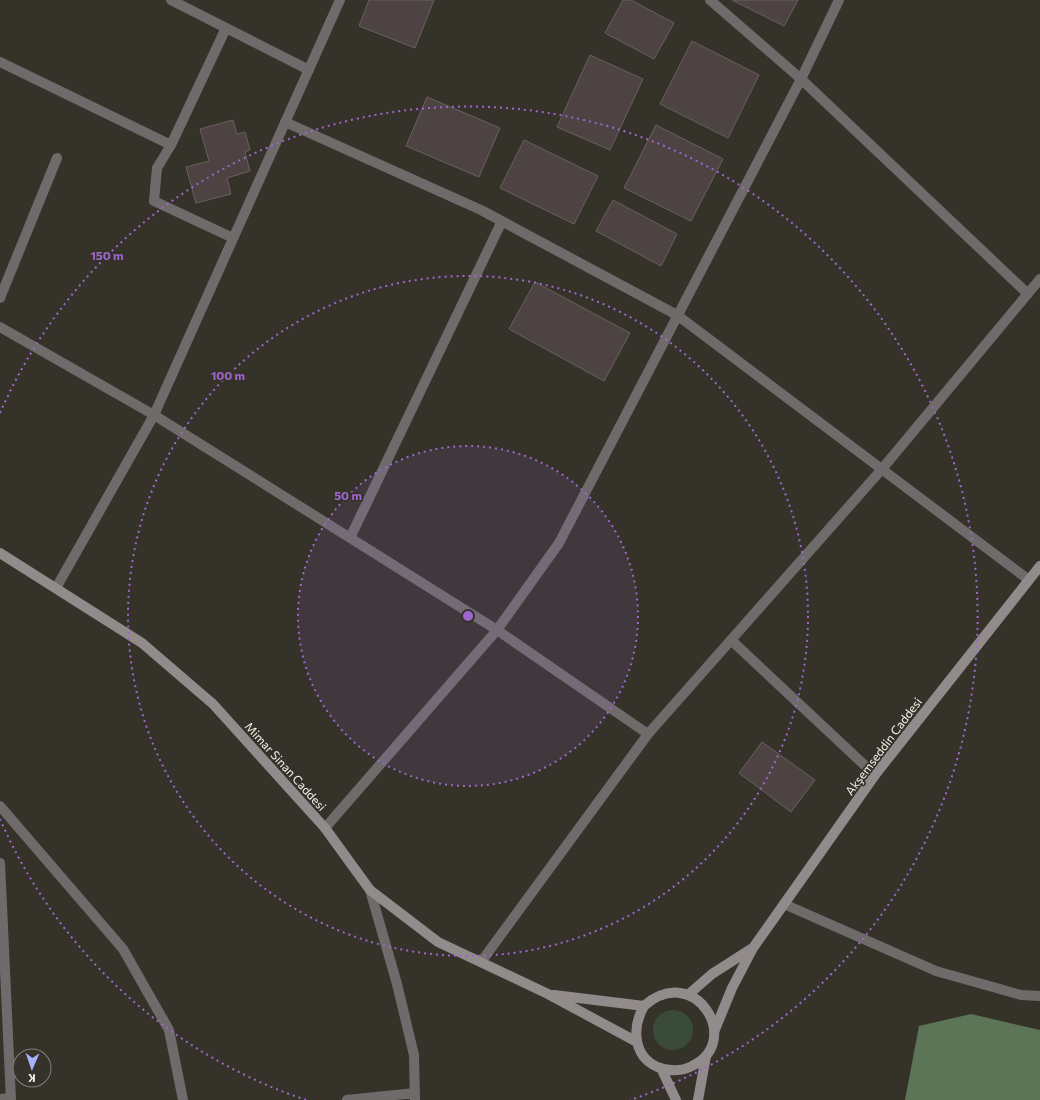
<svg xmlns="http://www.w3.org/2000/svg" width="1040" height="1100" viewBox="0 0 1040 1100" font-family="Commissioner,sans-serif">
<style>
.green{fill:#3b4b39}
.forest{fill:#5b7556}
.building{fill:#4d4343;stroke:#6a605f}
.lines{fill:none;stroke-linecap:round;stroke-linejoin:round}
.street{stroke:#706b6b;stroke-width:10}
.secondary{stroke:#928b8b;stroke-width:10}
.ring{fill:none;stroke:#9f67cd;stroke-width:2;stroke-dasharray:2 4}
.labels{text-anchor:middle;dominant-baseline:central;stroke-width:3.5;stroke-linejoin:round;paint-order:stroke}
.street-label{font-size:12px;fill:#f4f2ed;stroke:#35322a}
.centre{fill:#9f67cd;stroke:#35322a;stroke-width:2}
.ring-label{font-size:12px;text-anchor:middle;font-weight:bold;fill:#9f67cd;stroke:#35322a;stroke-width:3.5;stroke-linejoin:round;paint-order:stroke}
</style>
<rect width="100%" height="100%" fill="#35322a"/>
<path class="green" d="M653 1030a20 20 0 1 1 40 0a20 20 0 1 1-40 0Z"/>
<path class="forest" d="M971,1014l69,16v70h-135l14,-74z"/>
<path class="building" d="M369,0h65l-19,48 -56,-22z
M623,0h8l43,23 -20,36 -49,-26z
M732,0h66l-14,26z
M692,41l67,34 -31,63 -68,-34z
M590,55l53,24 -33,71 -53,-23z
M427,97l73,31 -21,49 -73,-31z
M233,120l4,14 8,-2 5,18 -5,2 5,19 -23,7 4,16 -35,9 -10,-36 23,-6 -9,-32z
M656,125l67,34 -32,62 -67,-33z
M524,140l74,36 -24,48 -74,-36z
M613,200l64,34 -16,32 -65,-35z
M535,282l95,51 -26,48 -95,-52z
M762,742l53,38 -24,32 -52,-39z"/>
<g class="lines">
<path class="street" d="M171,0l138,70
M710,0l91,79 227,215
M226,28l-55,117 -14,23 -3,33 79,37
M0,62l171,83
M285,122l196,88 196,105 352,265
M0,298l57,-140
M0,327l154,88 343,215 151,104
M350,538l152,-317
M56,588l98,-173 186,-415
M731,640l144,135
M0,806l123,143 46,81 14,70
M325,828l172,-198 62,-87 242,-464 38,-79
M0,863l11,237
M370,890l27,94 17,71 1,45
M784,904l152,67 85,24 19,1
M481,962l167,-228 234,-265 158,-190
M0,1099l11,-1
M347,1100l68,-7"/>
<path class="secondary" d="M0,553l142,90 71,61 112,124 45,62 68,52 110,52 89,48
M689,994l23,-20 39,-25
M554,995l90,11c51,-45 100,36 48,60 -9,5 -19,5 -29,3 -30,-9 -32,-40 -19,-63
M714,1032l18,-44 21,-40 122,-173 165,-209
M661,1068l15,32
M698,1100l8,-44"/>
</g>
<circle cx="468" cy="616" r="170" fill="#9f67cd" fill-opacity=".12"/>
<g class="ring">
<circle cx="468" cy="616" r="170"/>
<circle cx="468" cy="616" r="340"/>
<path d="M306 1100A510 510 0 0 1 0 819M0 413A510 510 0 1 1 630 1100"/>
</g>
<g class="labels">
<g class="street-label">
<text transform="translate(883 746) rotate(-53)">Akşemseddin Caddesi</text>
<text transform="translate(286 766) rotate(48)">Mimar Sinan Caddesi</text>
</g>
</g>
<circle cx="468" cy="616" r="6" class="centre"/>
<g class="ring-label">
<text x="107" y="260">150 m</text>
<text x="228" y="380">100 m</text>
<text x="348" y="500">50 m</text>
</g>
<g transform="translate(32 1068) rotate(182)"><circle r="19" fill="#35322a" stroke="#817f78"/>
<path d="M0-3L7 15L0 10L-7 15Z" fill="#a4b2fc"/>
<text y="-6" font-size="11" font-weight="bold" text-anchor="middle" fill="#f4f2ed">K</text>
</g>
</svg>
